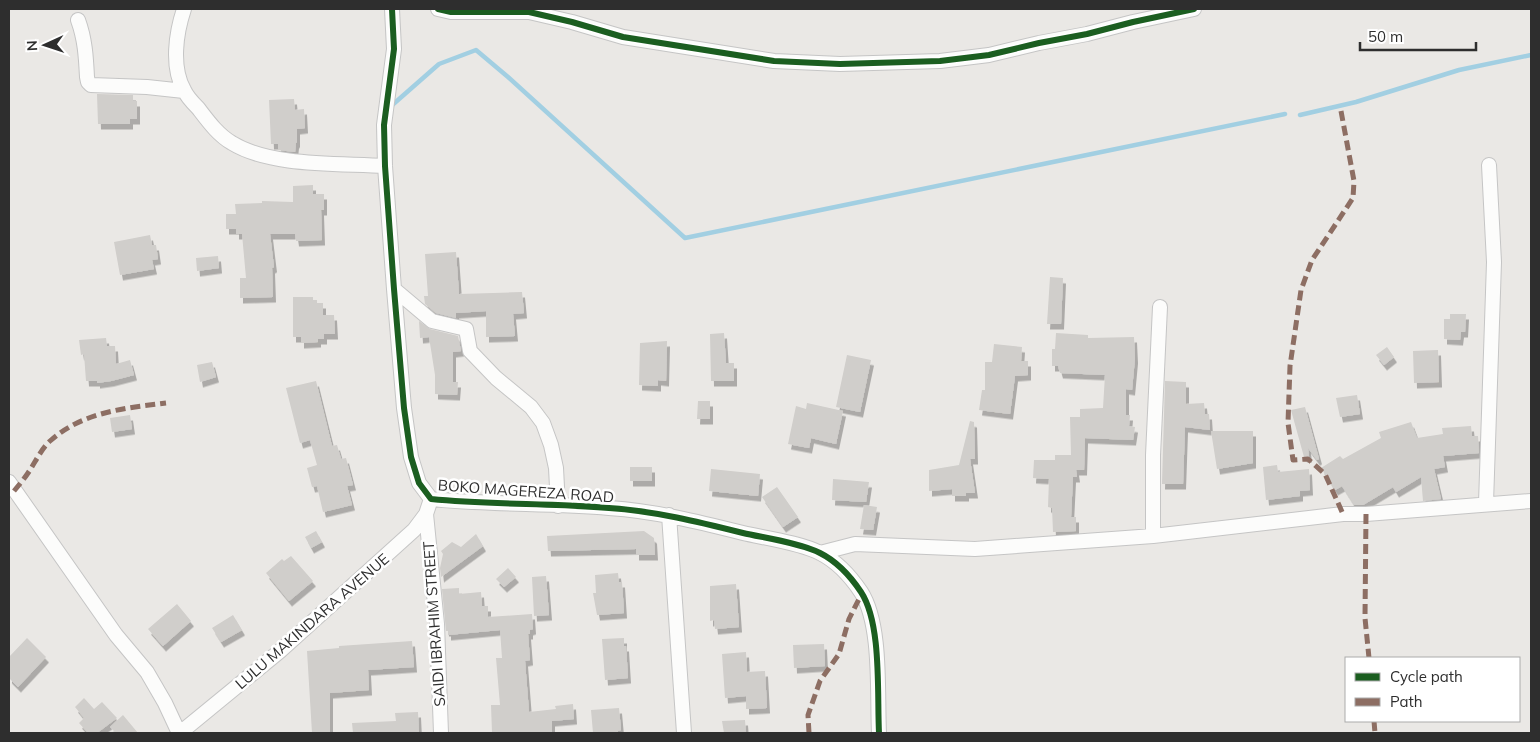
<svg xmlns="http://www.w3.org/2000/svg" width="1540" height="742" viewBox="0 0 1540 742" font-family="Mulish,sans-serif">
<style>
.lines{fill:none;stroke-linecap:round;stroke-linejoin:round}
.stream{stroke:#a2cfe2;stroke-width:4.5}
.building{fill:#d0cecb;filter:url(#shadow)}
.minor-casing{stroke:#c5c5c5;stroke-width:16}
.minor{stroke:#fcfcfb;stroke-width:14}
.quiet{stroke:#8d6e63;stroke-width:5;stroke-dasharray:10 5;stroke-linecap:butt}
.cycleway-casing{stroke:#fff;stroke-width:9}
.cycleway{stroke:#1b5e20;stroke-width:6}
.labels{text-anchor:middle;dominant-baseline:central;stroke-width:5;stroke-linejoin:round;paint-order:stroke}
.street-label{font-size:15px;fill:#2e2e2e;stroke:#fff}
</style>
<defs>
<filter id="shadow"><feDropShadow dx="3" dy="5.5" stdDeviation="0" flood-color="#0004"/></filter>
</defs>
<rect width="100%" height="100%" fill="#eae8e5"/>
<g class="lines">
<path class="stream" d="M390,107l49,-43 37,-14 32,27 177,161 600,-124
M1300,115l56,-13 103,-32 72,-15"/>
</g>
<path class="building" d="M97,94l36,1v6h4v18h-7v5h-32z
M294,99l1,11 9,-1 1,19 -8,1v13l-1,1 -1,9 -17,-2v-6h-7l-2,-44z
M313,185v9h11v16h-3l1,30 -26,1 -1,-7h-25l4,33 -2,1 1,29 -33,1v-20h6l-4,-44h-6v-5h-10v-15h10l-1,-10 27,-1v-2l31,1v-16z
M150,235l2,10h4l2,14 -6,1 2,9 -34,6 -6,-33z
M456,252l3,42 63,-2 2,21 -11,1 2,22 -29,1v-26l-30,2v5l-20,-5 -11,-9 -1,-8h4l-3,-42z
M218,256l1,12 -22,3 -1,-13z
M1050,277l13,1 -2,46h-14z
M293,297h20v3h4v3h6v12h11l1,19h-11v5h-6v3l-17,1v-6h-8z
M1450,314h16l-1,18h-4l-1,8 -16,-1v-20h6z
M419,321l11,8 28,7 3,15 -8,1v30h5l-1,13 -22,-1v-19l-6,-38 -9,1z
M724,333l2,30h8v18h-23l-1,-47z
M1056,333l32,2v3l46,-1 1,21 -3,32 -6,-1v26h4l-1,11 6,1 -2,13 -48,-2 -1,32h-8l1,7h-4l-2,40h5v14l-23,1 -1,-24 -4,-1 1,-28 -16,-1 1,-18h21v-5h16l-1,-38h10v-8l23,-1 2,-33 -45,-2 -2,-7h-6v-17h3z
M106,338l1,8h8l1,18 14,-4 4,15 -23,6 -14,2v-2h-11l-2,-27 -3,1 -2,-15z
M667,341l-1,40 -8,-1v6l-19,-1 1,-42z
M994,344l28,3 -1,14h7v14l-13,1 -5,38 -31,-4 3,-20h3v-28h7z
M1387,347l7,10 -10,8 -8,-10z
M1438,350l1,32 -25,1 -1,-32z
M847,355l24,5 -11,52 -24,-5z
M212,362l4,15 -16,5 -3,-17z
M316,381l16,65 5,-1 4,14 5,-1 7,27 -6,1 5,19 -29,7 -6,-26 -5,1 -5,-19 10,-3 -7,-25 -10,3 -14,-55z
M1165,381l21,1v22l18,-1 1,11h4l1,16 -25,-3 -2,57h-21z
M1357,395l3,19 -20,3 -4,-19z
M698,401h12v18h-13z
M807,403l36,8 -7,33 -25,-6 -2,10 -21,-4 8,-38 10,3z
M1305,407l14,52 -2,1 -9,-12 1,9h-5l-13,-47z
M130,415l2,14 -20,3 -2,-14z
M970,421l4,1 1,37h-5l5,34h-9v3h-14v-7l-23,2v-21l30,-5z
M1411,422l6,16 26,-4 -1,-6 29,-2 1,10h6l1,17 -36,3 2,11 -11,2 7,30 -18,2 -2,-24 -25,15 -3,-5 -30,18h-9l-12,-19 -7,4 -14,-22 19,-12 3,3 38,-21 -2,-6z
M1211,431h42v32l-36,6z
M1277,465l1,7 31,-3 1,21 -10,1v5l-34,4 -3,-33z
M630,467h22v14h-22z
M711,469l49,5 -2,22 -49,-5z
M833,479l36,3 -3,20 -34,-2z
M777,487l21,30 -15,10 -21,-30z
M864,505l13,2 -4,23 -13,-1z
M316,531l6,11 -11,6 -6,-11z
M644,531l10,7 1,17h-19v-6l-88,2 -1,-15z
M476,534l7,12 -42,31 -1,-9 3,-14 -2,-3 11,-9 9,5z
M291,556l22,25 -24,20 -23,-28 16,-14 2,2z
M508,568l8,9 -12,10 -8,-8z
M618,573l1,9h3l2,31 -27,2 -4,-22h3l-1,-18z
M546,576l3,39 -15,1 -2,-39z
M736,584l3,43 -24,2 -1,-9 -4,1v-35z
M459,588v6l22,-2 1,14h6v11l44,-3 1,15 -3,1v4h-2l2,26 -5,1 4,51 27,-3 -1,-3 18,-2 1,15 -22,2v12h-60l-1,-28h9l-4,-47h6l-2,-28 -52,5v-4h-2l-4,-42z
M177,604l14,17 -28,25 -15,-17z
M233,615l9,15 -21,12 -9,-14z
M27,638l19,19 -28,30 -9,-9v-21z
M624,638v8h2l2,32 -23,2 -3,-41z
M412,641l2,26 -46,3 1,20 -39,3v40h-18l-5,-82 32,-3v-2z
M824,644l1,22 -31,2 -1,-23z
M746,652l1,20 18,-1 2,37 -21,1v-13l-21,2 -3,-44z
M84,698l10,11 8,-7 15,16 -20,15h-9l-9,-10 5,-5 -9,-11z
M619,708l2,22 -3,1v2h-25l-2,-23z
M418,712l1,21h-66l-1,-10 44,-2 -1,-8z
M123,715l15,18h-22l-6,-6z
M745,720l1,13h-22l-2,-12z"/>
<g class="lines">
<g class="minor-casing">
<path id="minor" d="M184,9c-8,24 -13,58 0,81 3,7 9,13 14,18 10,13 20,27 34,35 39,24 107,20 153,23
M392,9l2,40 -10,76 1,41 9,123 10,119 7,49 8,26 12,16c60,6 119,4 178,9 46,3 90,14 134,25 22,5 58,10 77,20 16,8 31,24 41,39 21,32 16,102 18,141
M438,9l13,3h78l43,10 51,15 151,24 66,3 100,-3 49,-6 50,-12 48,-9 46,-12 61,-13
M78,20c7,19 8,37 9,57l1,5 3,3 56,2 37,4
M394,289l38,32 34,8 4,22 26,27 35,29 12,16 8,22 5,23 2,38
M9,482l107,153 31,37 18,31 14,30
M1486,503l8,-241 -5,-97
M426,514l11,110 4,109
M669,515l15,218
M1153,536v-81l7,-148
M820,553l35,-9 120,5 178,-13 190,-22h23l165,-13
M180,733l100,-82 134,-121 12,-16 5,-15"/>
</g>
<use href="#minor" class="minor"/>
<path class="quiet" d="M1341,111l13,70 -1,17 -41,62 -11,30 -11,76 -2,57 5,37 15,-1 17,15 18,40
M14,491c5,-6 10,-12 14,-18 7,-10 13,-24 22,-32 32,-29 75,-33 116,-38
M1366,514l-1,104 4,40
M1374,721l1,12
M809,733l-1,-18 12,-34 19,-27 10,-35 13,-26"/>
<g class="cycleway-casing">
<path id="cycleway" d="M392,9l2,40 -10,76 1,41 9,123 10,119 7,49 8,26 12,16c60,6 119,4 178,9 46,3 90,14 134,25 22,5 58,10 77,20 16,8 31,24 41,39 21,32 16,102 18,141
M438,9l13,3h78l43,10 51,15 151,24 66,3 100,-3 49,-6 50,-12 48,-9 46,-12 61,-13"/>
</g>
<use href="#cycleway" class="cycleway"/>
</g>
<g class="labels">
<g class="street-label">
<text transform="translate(526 491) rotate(4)">BOKO MAGEREZA ROAD</text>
<text transform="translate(312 621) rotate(-41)">LULU MAKINDARA AVENUE</text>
<text transform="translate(434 624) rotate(-94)">SAIDI IBRAHIM STREET</text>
</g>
</g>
<rect width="1540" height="742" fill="none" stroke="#2e2e2e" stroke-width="20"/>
<rect x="1345" y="657" width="175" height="65" fill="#ffffff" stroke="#ababab"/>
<rect x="1355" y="673" width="25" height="8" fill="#1b5e20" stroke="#ababab"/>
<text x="1390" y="682" font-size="15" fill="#2e2e2e">Cycle path</text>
<rect x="1355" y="698" width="25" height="8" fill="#8d6e63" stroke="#ababab"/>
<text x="1390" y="707" font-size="15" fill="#2e2e2e">Path</text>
<g transform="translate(45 45) rotate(267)" stroke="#ffffff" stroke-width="4" paint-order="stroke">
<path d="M0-4L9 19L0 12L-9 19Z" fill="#2e2e2e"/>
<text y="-8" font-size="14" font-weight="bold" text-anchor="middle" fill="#2e2e2e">N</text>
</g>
<path d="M1360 42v8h116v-8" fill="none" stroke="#2e2e2e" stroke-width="2.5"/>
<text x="1368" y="42" font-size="15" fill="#2e2e2e" stroke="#ffffff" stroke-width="4" paint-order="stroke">50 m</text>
</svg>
